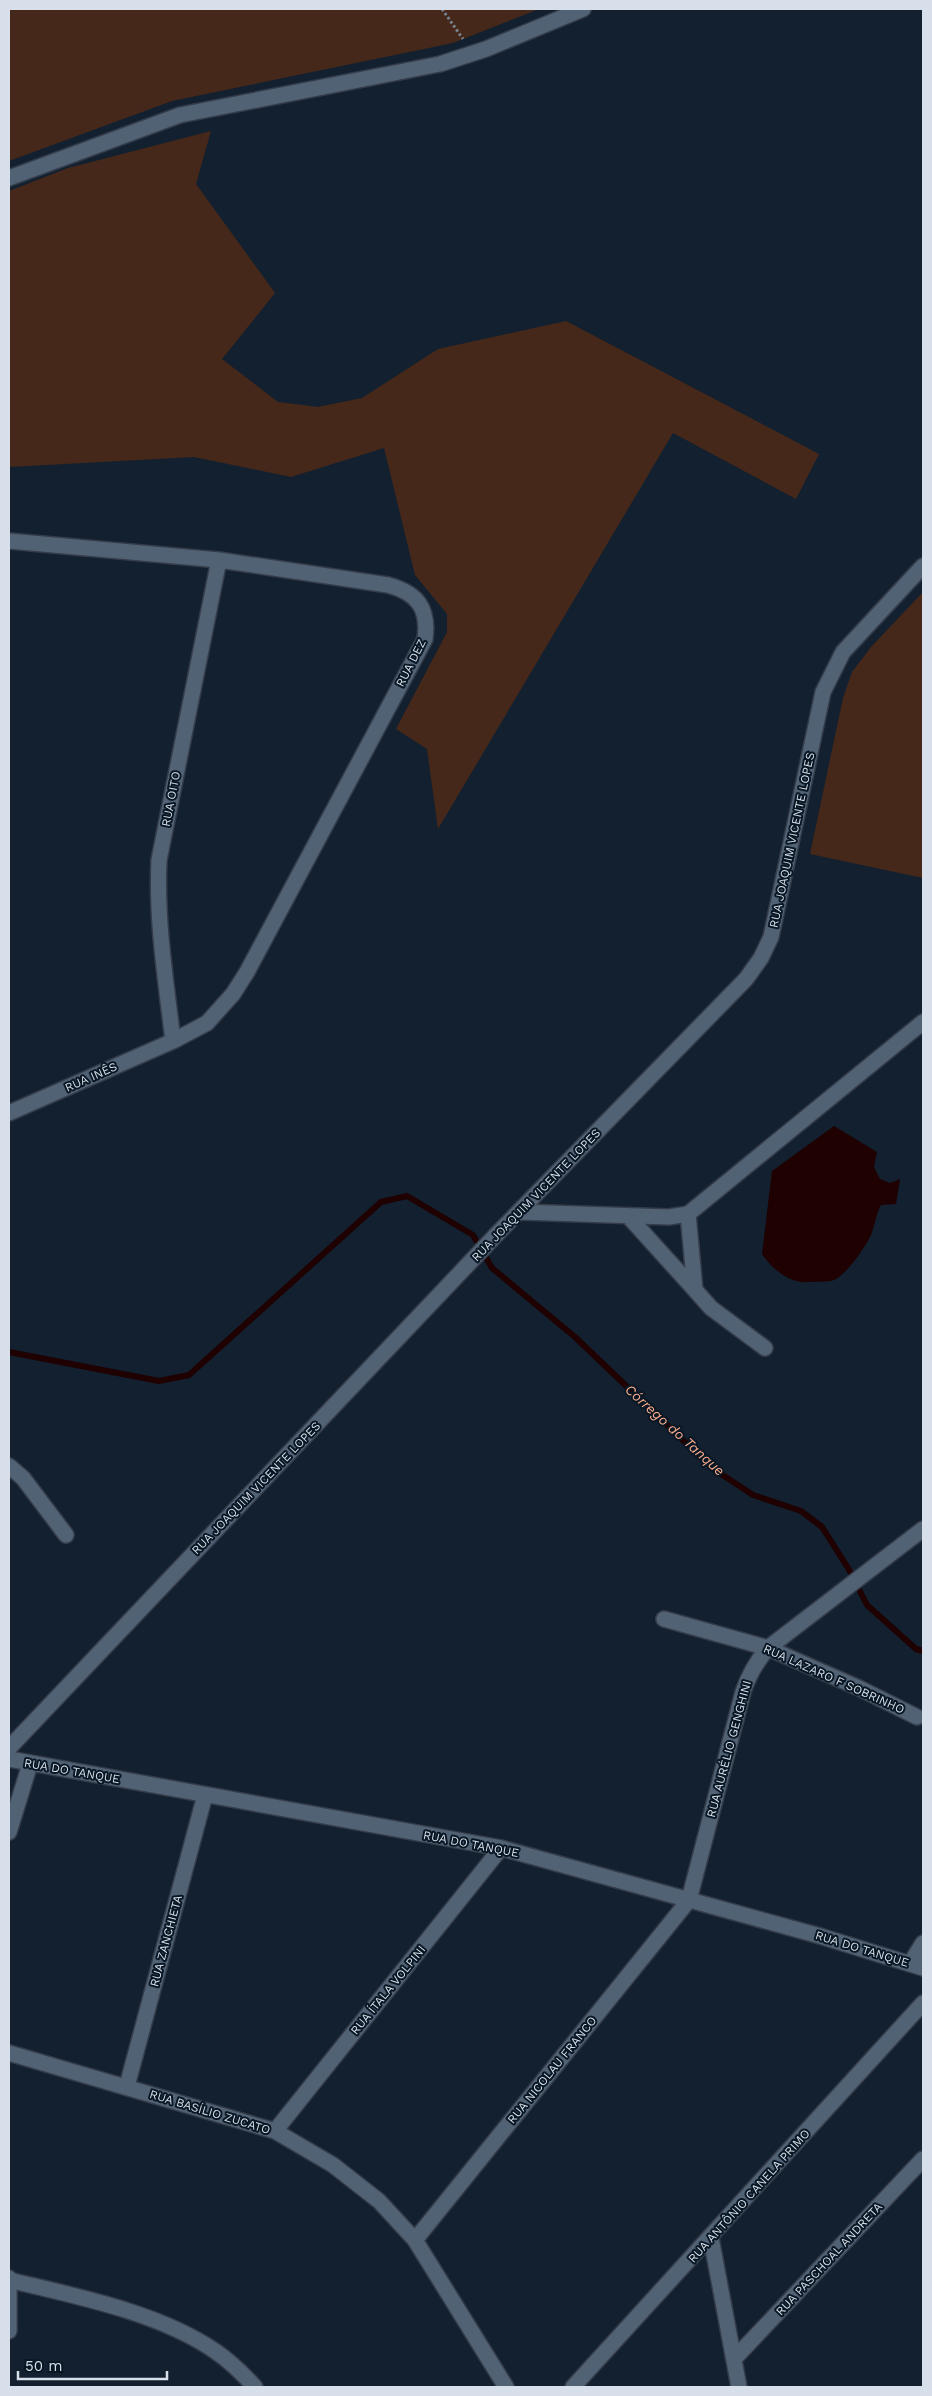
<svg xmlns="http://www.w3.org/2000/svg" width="932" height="2396" viewBox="0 0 932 2396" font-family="'Work Sans',sans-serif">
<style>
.green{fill:#46281a}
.water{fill:#1e0100}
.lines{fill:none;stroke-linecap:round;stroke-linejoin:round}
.stream{stroke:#1e0100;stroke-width:6}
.minor-casing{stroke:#343c4a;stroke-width:18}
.tertiary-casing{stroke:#343c4a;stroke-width:18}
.path{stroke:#76828f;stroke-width:3;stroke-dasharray:2.5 2.5;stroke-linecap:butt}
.minor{stroke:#526275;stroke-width:15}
.tertiary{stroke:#526275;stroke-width:15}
.labels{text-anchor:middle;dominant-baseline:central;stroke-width:4;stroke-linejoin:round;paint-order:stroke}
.street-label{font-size:12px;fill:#d6dfea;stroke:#091725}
.water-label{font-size:14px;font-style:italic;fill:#fcad8b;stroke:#091725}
</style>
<rect width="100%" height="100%" fill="#12202f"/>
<path class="green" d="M9,9h530l-86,34 -281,58 -163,60z
M211,131l-15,53 79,109 -53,66 56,43 40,5 44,-9 76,-49 128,-28 253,133 -23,45 -123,-66 -235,396 -11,-80 -31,-20 51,-97v-18l-32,-39 -31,-127 -93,29 -97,-20 -185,10v-276l59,-23z
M923,592v286l-113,-24 33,-156 9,-26 19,-25z"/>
<path class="water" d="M834,1126l43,26 -3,15 6,12 10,4 10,-4 -4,25 -15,1c-6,11 -6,22 -11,32 -6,12 -23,36 -34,42 -6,4 -20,2 -27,3 -19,2 -37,-13 -47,-28l10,-83z"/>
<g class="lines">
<path class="stream" d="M9,1352l150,29 30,-6 192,-173 26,-6 66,39 19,33 83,69 137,131 41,27 48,16 21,16 26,41 19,37 49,44 7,2"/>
<g class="minor-casing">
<path id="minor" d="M9,178l171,-63 260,-51 46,-15 97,-40
M9,541l210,19 169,25c30,8 41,24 37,54l-178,333 -14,22 -26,29 -34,18 -164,72
M173,1041c-7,-60 -17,-120 -14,-181l60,-300
M520,1212l149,5 19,-3 235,-192
M688,1214l7,76 16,18 54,40
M629,1217l66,73
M9,1466l14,12 43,57
M664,1619l104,29 91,40 58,29
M9,1759l492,89 319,88 103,32
M9,1832l21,-68
M910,1964l13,-21
M9,2053l266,78 58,34 46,36 36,39 91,147
M127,2086l78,-291
M275,2131l226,-283
M711,2238l28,149
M415,2240l274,-340 54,-208c6,-18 13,-30 25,-44l155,-119
M9,2278v53
M9,2280c66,16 149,32 206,71 15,10 28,23 40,36
M734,2359l189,-200
M573,2387l350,-384"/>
</g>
<g class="tertiary-casing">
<path id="tertiary" d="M9,1748l486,-512 251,-257 15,-21 10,-21 52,-245 20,-40 80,-86"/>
</g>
<path class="path" d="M442,9l21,30"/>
<use href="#minor" class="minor"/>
<use href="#tertiary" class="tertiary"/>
</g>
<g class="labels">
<g class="street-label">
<text transform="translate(411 663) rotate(-63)">RUA DEZ</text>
<text transform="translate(171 799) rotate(-79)">RUA OITO</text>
<text transform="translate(792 840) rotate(-78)">RUA JOAQUIM VICENTE LOPES</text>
<text transform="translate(91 1077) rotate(-24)">RUA INÊS</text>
<text transform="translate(536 1195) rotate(-46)">RUA JOAQUIM VICENTE LOPES</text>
<text transform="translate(256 1488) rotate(-46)">RUA JOAQUIM VICENTE LOPES</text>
<text transform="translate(834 1679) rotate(24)">RUA LAZARO F SOBRINHO</text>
<text transform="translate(729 1749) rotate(-75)">RUA AURÉLIO GENGHINI</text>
<text transform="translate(72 1771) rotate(10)">RUA DO TANQUE</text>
<text transform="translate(471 1844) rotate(11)">RUA DO TANQUE</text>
<text transform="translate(166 1941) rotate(-75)">RUA ZANCHIETA</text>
<text transform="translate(862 1949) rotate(17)">RUA DO TANQUE</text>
<text transform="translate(388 1990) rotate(-51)">RUA ÍTALA VOLPINI</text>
<text transform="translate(552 2070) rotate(-51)">RUA NICOLAU FRANCO</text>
<text transform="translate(210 2112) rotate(17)">RUA BASÍLIO ZUCATO</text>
<text transform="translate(749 2196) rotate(-48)">RUA ANTÔNIO CANELA PRIMO</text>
<text transform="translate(829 2259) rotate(-47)">RUA PASCHOAL ANDRETA</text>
</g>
<g class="water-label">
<text transform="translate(675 1430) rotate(42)">Córrego do Tanque</text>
</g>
</g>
<rect width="932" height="2396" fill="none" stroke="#d6dfea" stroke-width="20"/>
<path d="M18 2371v8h149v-8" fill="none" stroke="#d6dfea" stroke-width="2.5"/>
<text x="25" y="2371" font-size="15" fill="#d6dfea" stroke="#091725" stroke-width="4" paint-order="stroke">50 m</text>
</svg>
